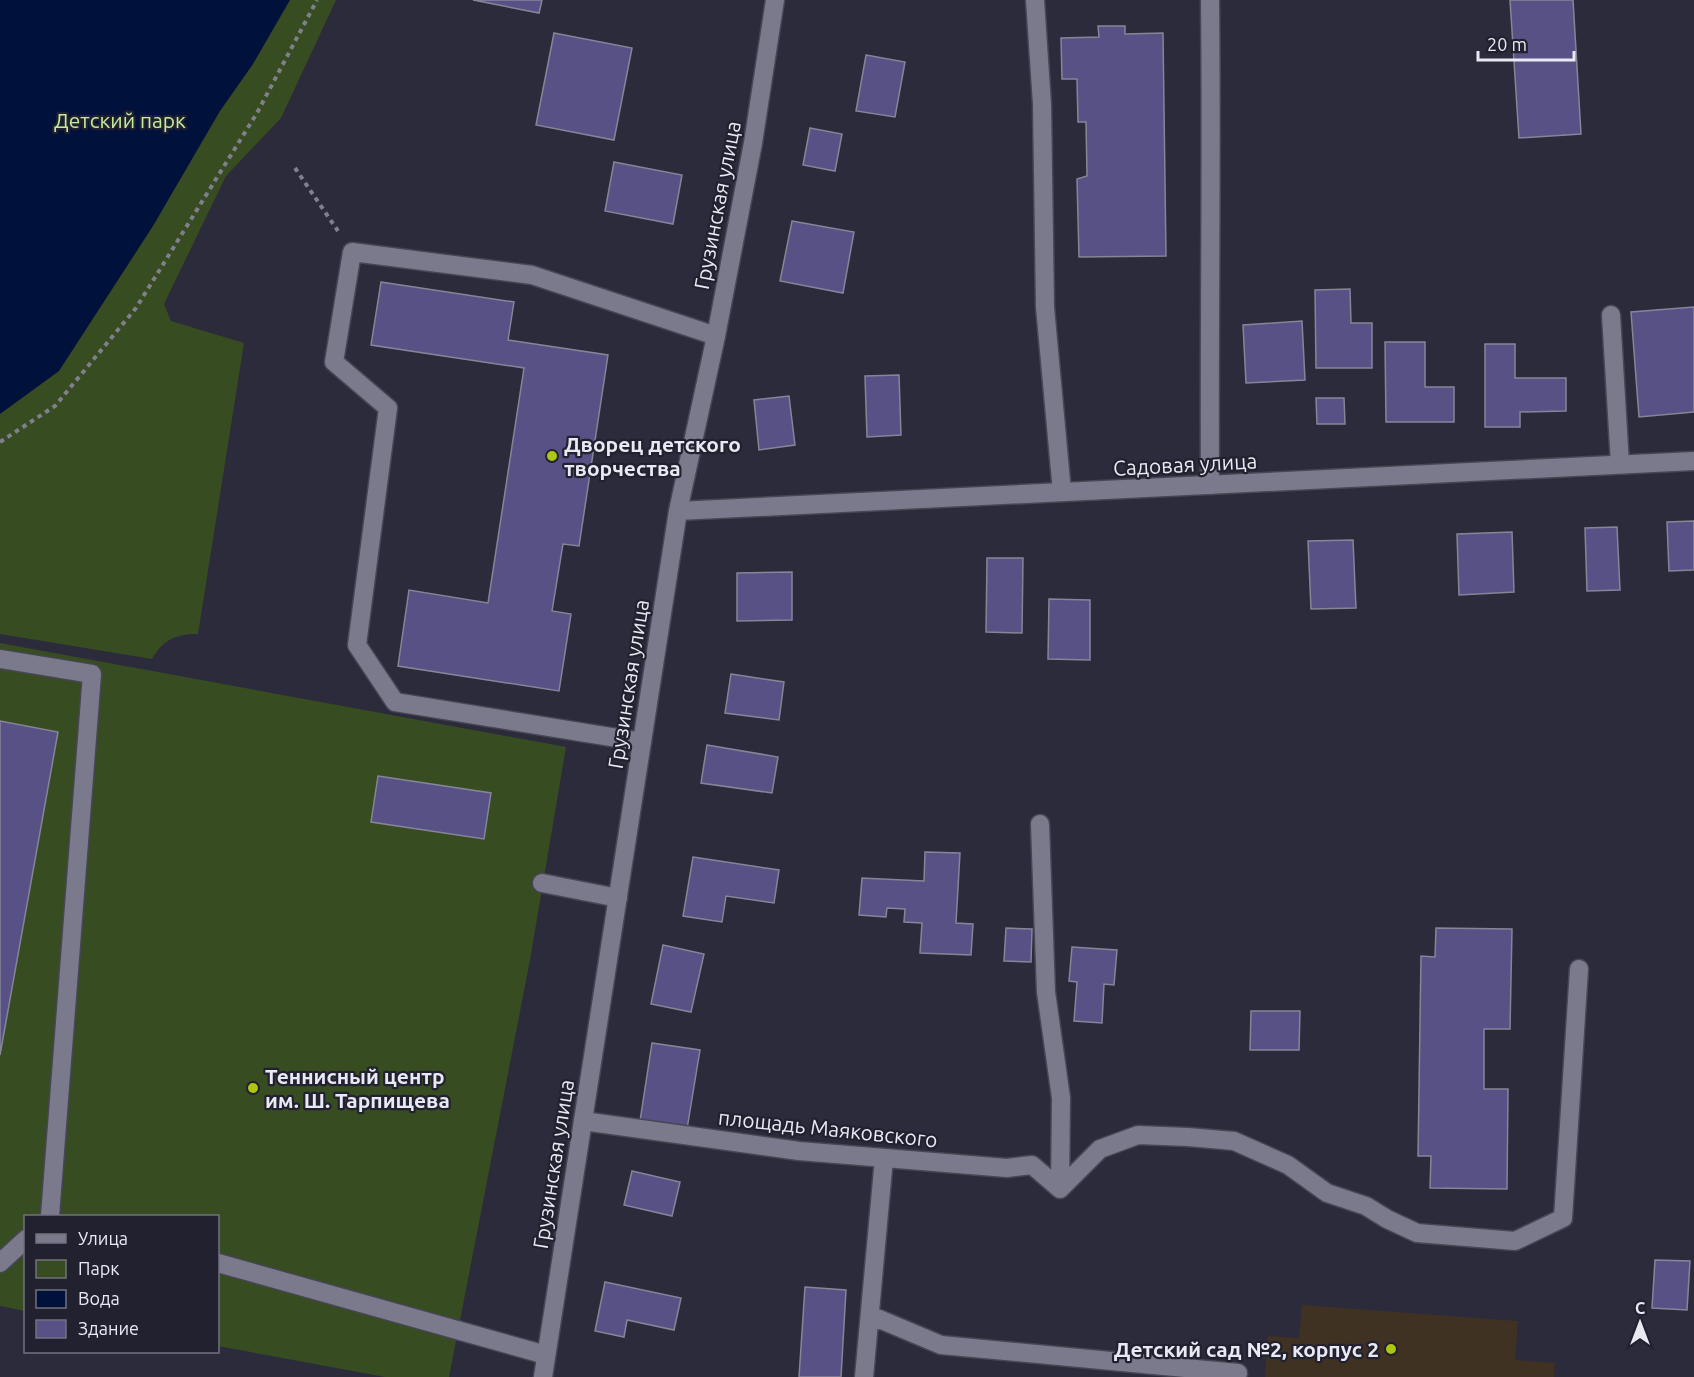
<svg xmlns="http://www.w3.org/2000/svg" width="1694" height="1377" viewBox="0 0 1694 1377" font-family="Ubuntu,sans-serif">
<style>
.education{fill:#3f3223}
.green{fill:#374c21}
.water{fill:#00113b}
.building{fill:#575186;stroke:#868598;stroke-width:1.5}
.lines{fill:none;stroke-linecap:round;stroke-linejoin:round}
.lane-casing{stroke:#474654;stroke-width:21}
.street-casing{stroke:#474654;stroke-width:21}
.path{stroke:#807f8d;stroke-width:4;stroke-dasharray:4.5 4.5;stroke-linecap:butt}
.lane{stroke:#7b7a8d;stroke-width:18}
.street{stroke:#7b7a8d;stroke-width:18}
.poi-dot{fill:#acc612;stroke:#222130;stroke-width:2}
.labels{text-anchor:middle;dominant-baseline:central;stroke-width:4.5;stroke-linejoin:round;paint-order:stroke}
.park-label{font-size:21px;fill:#c2ec9a;stroke:#222130}
.street-label{font-size:21px;fill:#e9e9f4;stroke:#222130}
.poi-label{font-size:21px;font-weight:bold;fill:#e9e9f4;stroke:#222130;text-anchor:start}
</style>
<rect width="100%" height="100%" fill="#2c2b3b"/>
<path class="education" d="M1302,1305l216,16 -3,39 40,3 -1,14h-289l3,-41 31,2z"/>
<path class="green" d="M0,0h336l-55,118 -55,58 -62,128 7,17 73,22 -46,291c-23,0 -35,6 -46,25l-152,-25z
M0,643l566,104 -36,213 -81,417h-64l-167,-31v-130h-192l-1,95 -25,-5z"/>
<path class="water" d="M0,0h290l-37,64 -33,47 -67,115 -94,145 -59,43z"/>
<path class="building" d="M473,0h69l-3,13z
M1510,0h63l8,134 -62,4z
M1098,26h27v8l38,-1 3,223 -87,1 -2,-78 10,-3 -1,-54h-8l-1,-43h-15l-1,-41 38,-1z
M554,33l78,15 -18,92 -78,-15z
M866,55l39,7 -10,55 -39,-6z
M810,128l32,6 -7,37 -32,-6z
M614,162l68,13 -9,49 -68,-13z
M792,221l62,11 -11,61 -63,-12z
M381,282l133,20 -6,38 100,15 -29,191 -16,-2 -11,67 19,3 -12,77 -161,-25 11,-76 79,13 36,-235 -153,-23z
M1350,289l1,34h21v45h-56l-1,-78z
M1694,307v105l-55,5 -8,-105z
M1302,321l3,59 -59,3 -3,-58z
M1385,342h40v45h29v35h-68z
M1485,344h30v34h51v33l-46,1v15h-35z
M899,375l2,60 -34,2 -2,-61z
M789,396l6,49 -36,5 -5,-50z
M1316,398h28l1,26h-28z
M1694,521v49l-25,1 -2,-49z
M1617,527l3,63 -33,1 -2,-63z
M1512,532l2,60 -55,3 -2,-61z
M1353,540l3,68 -45,1 -3,-68z
M987,558h36l-1,75 -36,-1z
M792,572v48l-55,1v-48z
M1049,599l41,1v60l-42,-1z
M731,674l53,8 -5,38 -54,-7z
M0,721l58,11 -58,323z
M707,745l71,12 -6,36 -71,-10z
M378,776l113,17 -7,46 -113,-17z
M925,852l35,1 -4,70 17,1 -2,31 -51,-2 2,-30 -18,-1 1,-13 -18,-1 -1,9 -27,-2 3,-37 62,3z
M693,857l86,13 -5,33 -48,-7 -4,26 -39,-6z
M1006,928l26,1 -1,33 -27,-1z
M1436,928l76,1 -2,100h-26v60h24l-1,100 -77,-1 1,-32h-13l3,-200 14,1z
M663,945l41,9 -13,58 -40,-8z
M1072,947l45,3 -3,35 -10,-1 -2,39 -28,-2 3,-39 -8,-1z
M1251,1011h49l-1,39h-49z
M652,1043l48,7 -13,79 -47,-8z
M632,1171l48,11 -8,34 -48,-11z
M1655,1260l35,1 -3,49 -35,-2z
M605,1282l76,16 -7,32 -47,-10 -3,17 -29,-6z
M805,1287l41,3 -5,87h-42z"/>
<g class="lines">
<g class="lane-casing">
<path id="lane" d="M1035,0l7,104 3,203 17,185
M1210,0c2,162 -1,323 0,485
M1611,315l9,149
M0,659l92,15 -42,542
M642,742l-247,-40 -38,-57 31,-237 -54,-46 18,-110 180,23 184,61
M1040,824l6,168 15,106 -1,91
M542,883l76,15
M583,1121l216,30 208,17 25,-3 28,24
M1060,1189l40,-40 38,-14 50,2 46,4 54,24 39,28 39,13 21,13 30,14 98,8 48,-23 16,-249
M0,1263l26,-24
M218,1263l328,92
M872,1316l69,29 297,28
M864,1377l20,-219"/>
</g>
<g class="street-casing">
<path id="street" d="M678,511l1016,-50
M543,1377l135,-866 38,-175 37,-193 22,-143"/>
</g>
<path class="path" d="M295,168l43,63
M0,442l55,-36 81,-98 121,-195 60,-113"/>
<use href="#lane" class="lane"/>
<use href="#street" class="street"/>
</g>
<g class="poi-dot">
<circle cx="552" cy="456" r="6"/>
<circle cx="253" cy="1088" r="6"/>
<circle cx="1391" cy="1349" r="6"/>
</g>
<g class="labels">
<g class="park-label">
<text x="120" y="120">Детский парк</text>
</g>
<g class="street-label">
<text transform="translate(717 205) rotate(-79)">Грузинская улица</text>
<text transform="translate(1185 464) rotate(-3)">Садовая улица</text>
<text transform="translate(628 684) rotate(-81)">Грузинская улица</text>
<text transform="translate(828 1128) rotate(6)">площадь Маяковского</text>
<text transform="translate(553 1164) rotate(-81)">Грузинская улица</text>
</g>
<g class="poi-label">
<text x="564" y="444">Дворец детского<tspan x="564" dy="24">творчества</tspan></text>
<text x="265" y="1076">Теннисный центр<tspan x="265" dy="24">им. Ш. Тарпищева</tspan></text>
<text x="1379" y="1349" text-anchor="end">Детский сад №2, корпус 2</text>
</g>
</g>
<rect x="24" y="1215" width="195" height="138" fill="#222130" stroke="#72717e" stroke-width="1.5"/>
<rect x="36" y="1234" width="30" height="9" fill="#7b7a8d" stroke="#72717e" stroke-width="1.5"/>
<text x="78" y="1245" font-size="18" fill="#e9e9f4">Улица</text>
<rect x="36" y="1260" width="30" height="18" fill="#374c21" stroke="#72717e" stroke-width="1.5"/>
<text x="78" y="1275" font-size="18" fill="#e9e9f4">Парк</text>
<rect x="36" y="1290" width="30" height="18" fill="#00113b" stroke="#72717e" stroke-width="1.5"/>
<text x="78" y="1305" font-size="18" fill="#e9e9f4">Вода</text>
<rect x="36" y="1320" width="30" height="18" fill="#575186" stroke="#72717e" stroke-width="1.5"/>
<text x="78" y="1335" font-size="18" fill="#e9e9f4">Здание</text>
<g transform="translate(1640 1323)" stroke="#222130" stroke-width="4.5" paint-order="stroke">
<path d="M0-4.5L10 22L0 15L-10 22Z" fill="#e9e9f4"/>
<text y="-9" font-size="16" font-weight="bold" text-anchor="middle" fill="#e9e9f4">С</text>
</g>
<path d="M1478 51v9h96v-9" fill="none" stroke="#e9e9f4" stroke-width="3"/>
<text x="1487" y="51" font-size="18" fill="#e9e9f4" stroke="#222130" stroke-width="4.5" paint-order="stroke">20 m</text>
</svg>
